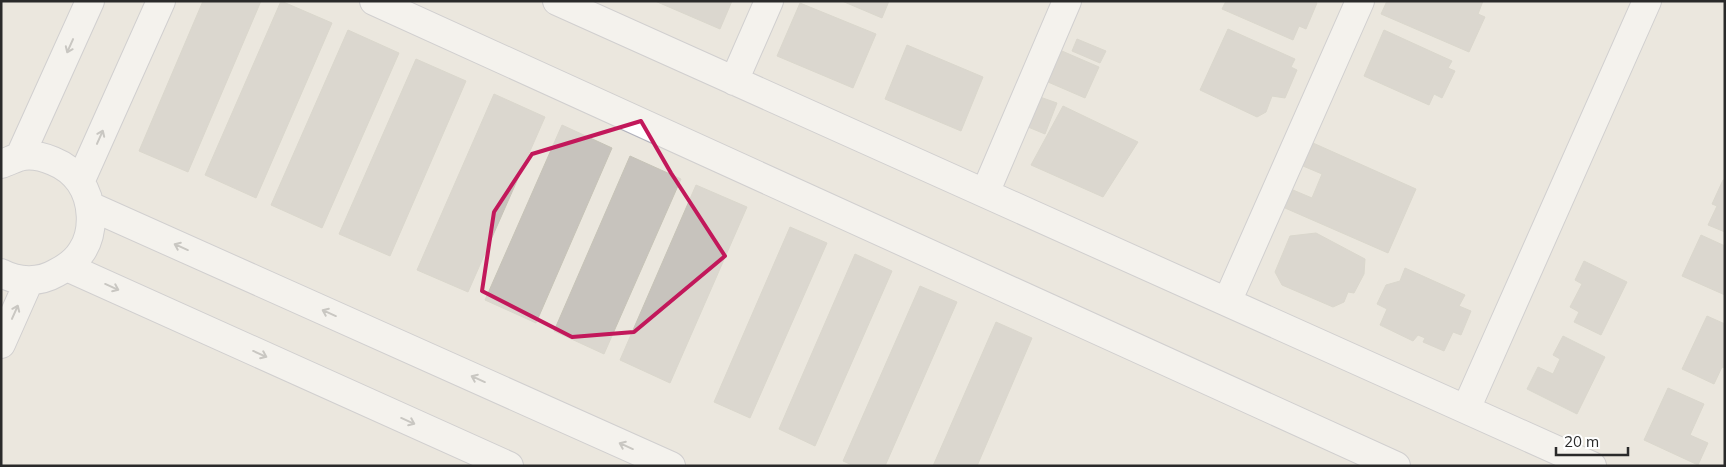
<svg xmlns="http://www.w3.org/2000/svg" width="1726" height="467" viewBox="0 0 1726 467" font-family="Mulish,sans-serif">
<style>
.building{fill:#c7c3bd;stroke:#c6c3b7}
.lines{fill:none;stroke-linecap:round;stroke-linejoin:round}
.minor-casing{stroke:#b1b2bd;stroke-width:30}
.minor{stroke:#fff;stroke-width:28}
.oneway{stroke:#9f9f9f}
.marked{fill:none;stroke:#c2185b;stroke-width:4;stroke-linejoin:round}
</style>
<rect width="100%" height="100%" fill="#ebe7de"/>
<path class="building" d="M203,1h58l-73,171 -49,-21z
M281,1l51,22 -76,175 -51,-23z
M655,1h77l-12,28z
M842,1h47l-7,17z
M1226,1h88l3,2 -11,26 -7,-3 -6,14 -71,-31z
M1387,1h96l-5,13 7,3 -16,35 -88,-38z
M800,3l76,31 -23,54 -76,-32z
M1228,29l67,30 -4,8 6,3 -12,28 -13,-2 -6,16 -9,5 -57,-27z
M348,30l51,23 -77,175 -51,-23z
M1384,30l68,31 -4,7 7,3 -13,27 -8,-4 -5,11 -65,-29z
M1077,39l29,12 -6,12 -28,-12z
M907,45l76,32 -22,54 -76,-32z
M1062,51l37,16 -14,31 -37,-16z
M416,59l50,22 -76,175 -51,-22z
M494,94l51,23 -77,175 -51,-22z
M1040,97l17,6 -12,31 -17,-7z
M1063,106l75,36 -35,55 -72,-32z
M562,125l50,23 -76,175 -51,-23z
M1313,143l103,46 -28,64 -103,-45 8,-18 19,8 10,-24 -19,-8z
M630,156l51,23 -77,175 -50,-23z
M1723,180h2v52l-17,-7 9,-19 -5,-2z
M696,185l51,22 -77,176 -50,-23z
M790,227l37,16 -77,175 -36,-16z
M1316,233l49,26 -1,15 -10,19 -6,-1 -4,10 -11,5 -51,-22 -7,-13 15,-36z
M1701,235l24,11v49l-43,-19z
M855,254l37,17 -77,175 -36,-17z
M1584,261l43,21 -26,53 -27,-13 5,-10 -9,-5 12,-23 -7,-4z
M1405,268l60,27 -6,11 12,5 -10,24 -8,-3 -9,19 -21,-9 2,-4 -7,-3 -5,6 -33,-16 7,-16 -10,-5 9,-19 14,-4z
M920,286l37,16 -72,164h-31l-11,-5z
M1707,316l18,8v44l-3,-1 -8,17 -32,-15z
M996,322l36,16 -55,128h-44z
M1563,336l42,21 -28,57 -50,-25 11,-22 15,7 7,-15 -7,-4z
M1668,388l36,16 -14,31 18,8 -10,22 -54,-25z"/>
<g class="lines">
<g class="minor-casing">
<path id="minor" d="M374,1l1022,465
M557,1l1035,465
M734,81l35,-80
M20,156l70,-155
M1,164c6,-2 12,-5 18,-7 10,-3 24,0 34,4 10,4 20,11 27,21 13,19 15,49 2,69 -6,10 -16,17 -26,22 -17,10 -38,9 -55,0
M80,182l81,-181
M985,193l82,-192
M90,206l581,260
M67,267l442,199
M1227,302l133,-301
M1,344l28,-63
M1466,409l181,-408"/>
</g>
<use href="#minor" class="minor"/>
</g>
<defs><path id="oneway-shaft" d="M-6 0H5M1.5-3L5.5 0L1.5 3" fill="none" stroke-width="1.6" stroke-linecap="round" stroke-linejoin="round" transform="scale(1.25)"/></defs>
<g class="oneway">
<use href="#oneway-shaft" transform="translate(70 46) rotate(114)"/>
<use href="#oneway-shaft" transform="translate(100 137) rotate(-66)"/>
<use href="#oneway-shaft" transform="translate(181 247) rotate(-156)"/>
<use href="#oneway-shaft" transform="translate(112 287) rotate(24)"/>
<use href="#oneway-shaft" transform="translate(15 312) rotate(-66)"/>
<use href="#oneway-shaft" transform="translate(329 313) rotate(-156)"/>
<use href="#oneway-shaft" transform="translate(260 354) rotate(24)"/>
<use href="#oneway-shaft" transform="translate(478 379) rotate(-156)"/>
<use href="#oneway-shaft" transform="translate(408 421) rotate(24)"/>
<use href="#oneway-shaft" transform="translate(626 446) rotate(-156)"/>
</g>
<path d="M0 0H1726V467H0ZM641,121l30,52 54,83 -91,76 -62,5 -90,-46 12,-79 38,-58z" fill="#ebe7de" fill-opacity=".55" fill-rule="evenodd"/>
<path class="marked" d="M641,121l30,52 54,83 -91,76 -62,5 -90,-46 12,-79 38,-58z"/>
<rect width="1726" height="467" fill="none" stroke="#2a2a2a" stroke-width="5"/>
<path d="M1556 447v8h72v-8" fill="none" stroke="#2a2a2a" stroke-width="2.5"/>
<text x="1564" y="447" font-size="15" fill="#2a2a2a" stroke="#ffffff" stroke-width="4" paint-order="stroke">20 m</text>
</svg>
